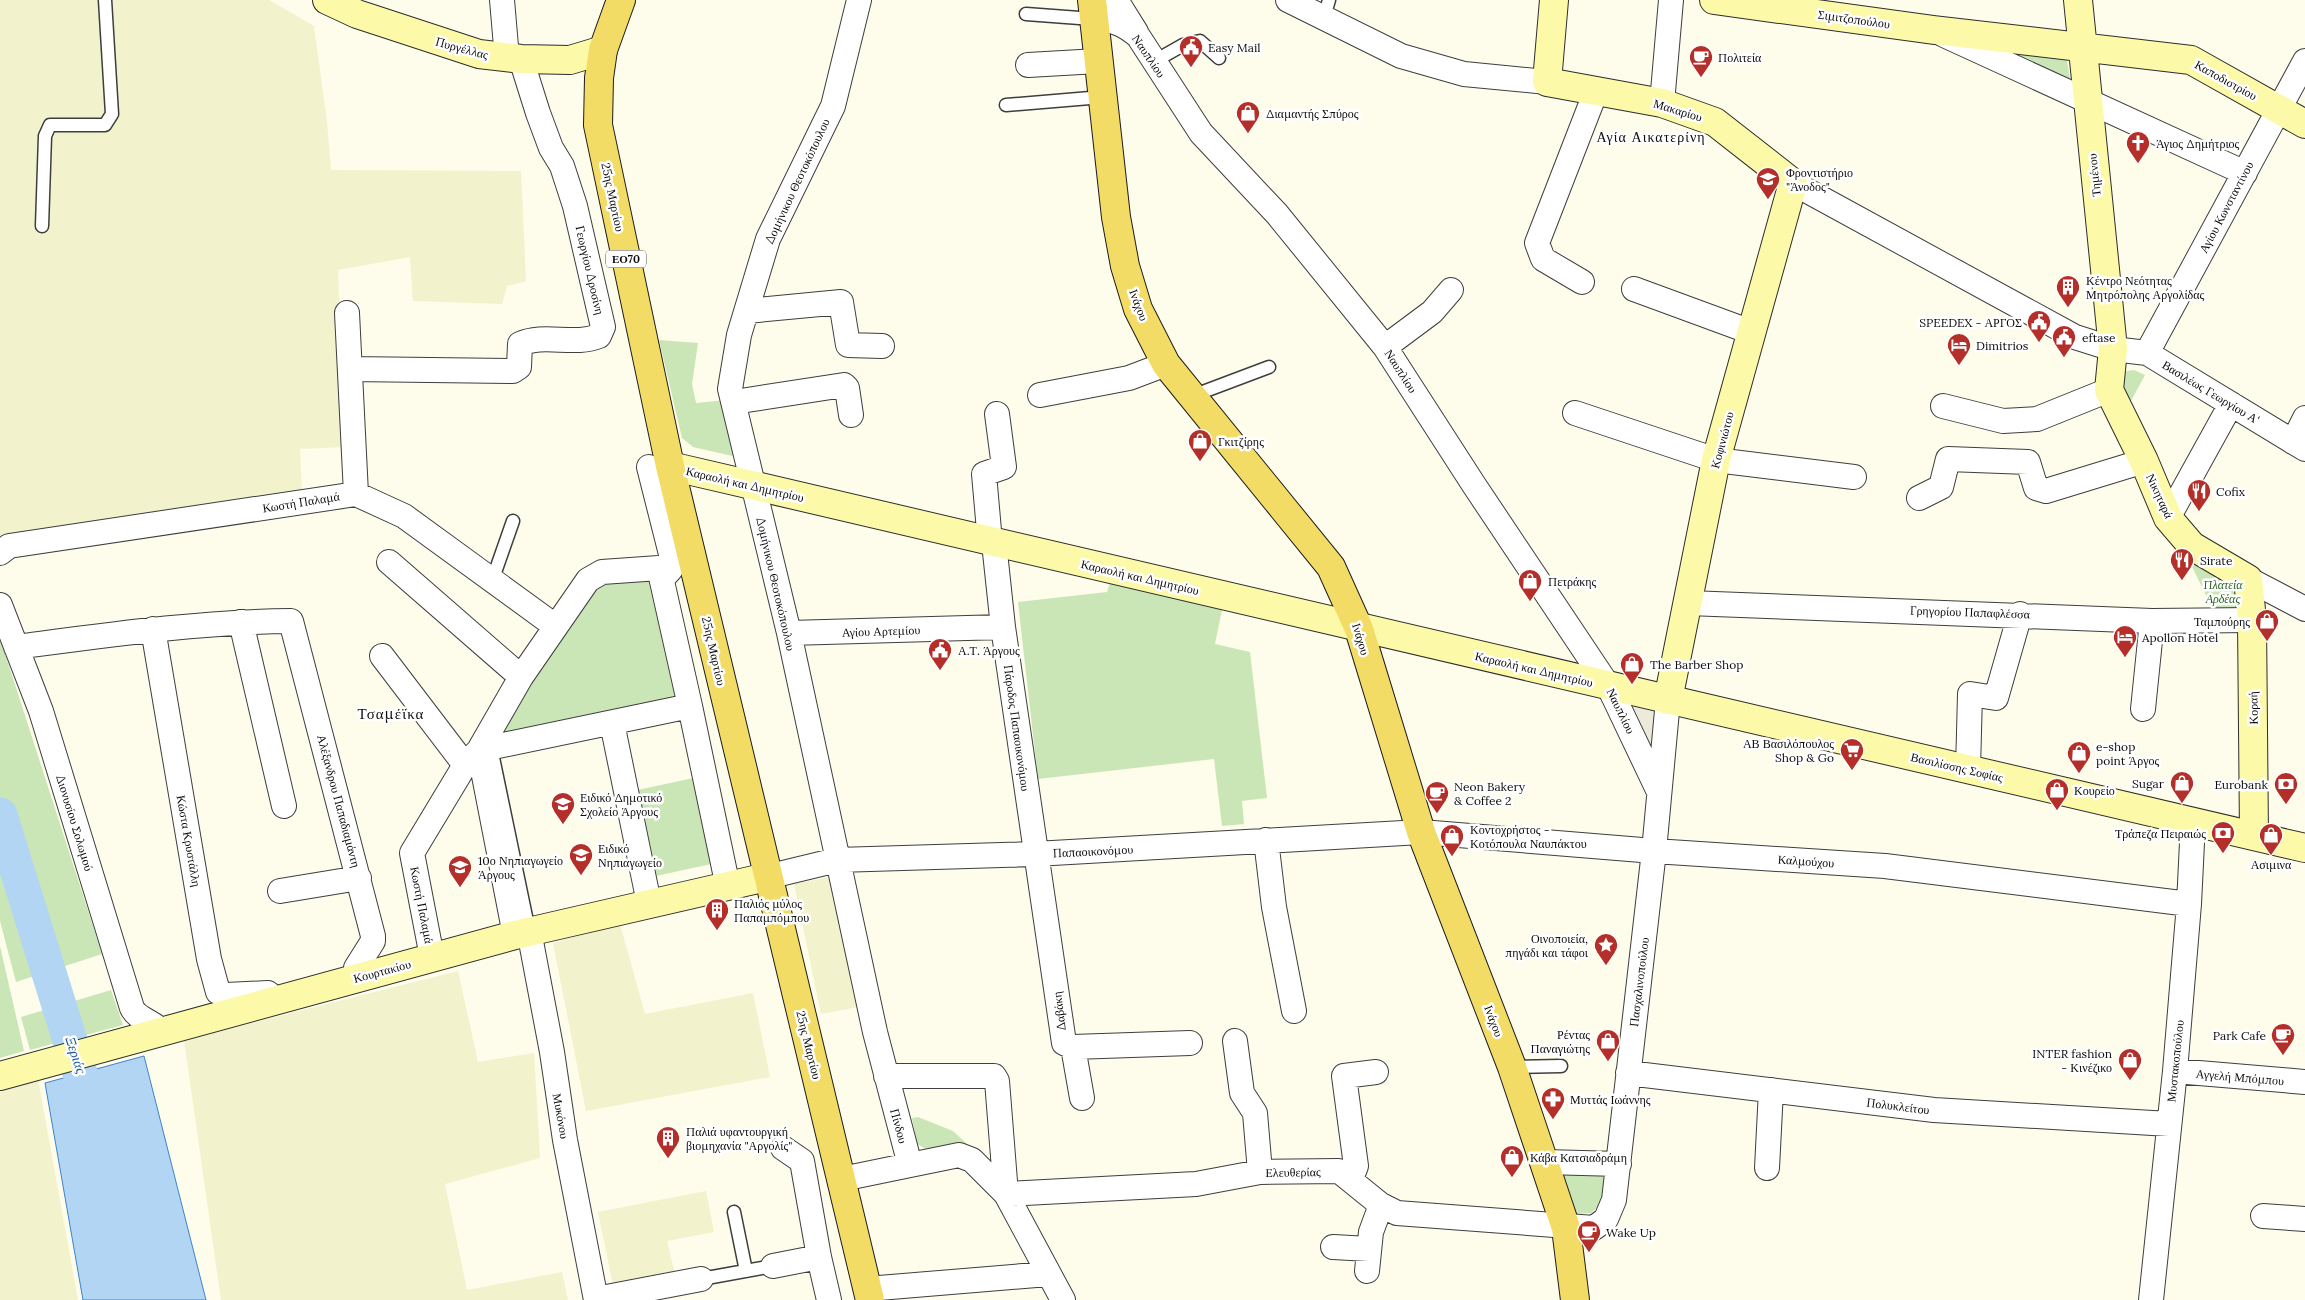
<svg xmlns="http://www.w3.org/2000/svg" width="2305" height="1300" viewBox="0 0 2305 1300" font-family="Lora,serif">
<style>
.farmland{fill:#f2f2cc}
.green{fill:#cbe6b6}
.plaza{fill:#ede9db}
.water{fill:#b2d5f3;stroke:#3c84c7}
.lines{fill:none;stroke-linecap:round;stroke-linejoin:round}
.river{stroke:#b2d5f3;stroke-width:35}
.lane-casing{stroke:#3e3e3e;stroke-width:15}
.street-casing{stroke:#3e3e3e;stroke-width:26}
.secondary-casing{stroke:#2d2d2d;stroke-width:30}
.primary-casing{stroke:#1c1c1c;stroke-width:30}
.lane{stroke:#fff;stroke-width:12}
.street{stroke:#fff;stroke-width:24}
.secondary{stroke:#fcf9a8;stroke-width:28}
.primary{stroke:#f3dc66;stroke-width:28}
.labels{text-anchor:middle;dominant-baseline:central;stroke-width:5;stroke-linejoin:round;paint-order:stroke}
.shield{fill:#fff;stroke:#545454;stroke-width:1}
.shield-label{font-size:11px;font-weight:bold;fill:#0b0b0b}
.street-label{font-size:12px;fill:#0b0b0b;stroke:#fff}
.poi-label{font-size:12px;fill:#0b0b0b;stroke:#fff;text-anchor:start}
.park-label{font-size:12px;font-style:italic;fill:#27601f;stroke:#fff}
.neighbourhood-label{font-size:14px;letter-spacing:1px;fill:#0b0b0b;stroke:#fff}
.water-label{font-size:14px;font-style:italic;fill:#1b5697;stroke:#fff}
.quarter-label{font-size:15px;letter-spacing:1px;fill:#0b0b0b;stroke:#fff}
</style>
<rect width="100%" height="100%" fill="#fefceb"/>
<path class="farmland" d="M0,0h269l45,26 13,96 4,48 190,1 5,110 -19,5 -5,18 -89,-3 -3,-44 -72,13 6,177 -44,2 2,45 -302,42z
M830,877l28,130 -37,7 -27,-130z
M620,924l25,90 108,-21 17,84 -184,34 -33,-168z
M458,971l20,91 56,-9 6,105 -95,26 22,106 95,-18 6,28h-347l-37,-260z
M38,1079l40,221h-78v-208z
M706,1191l8,41 -47,9 10,41 -63,8 -16,-78z"/>
<path class="green" d="M1992,46l73,4 6,34z
M659,340l39,3 -6,41 4,19 30,-3 15,58 -48,-11 -11,-9z
M2134,370l11,5 -14,26 -9,-8 -1,-21z
M2183,548l54,31 10,37 -30,2z
M654,574l26,128 -191,41 103,-157z
M1111,579l112,26 -8,39 35,8 17,146 -25,3 2,23 -22,2 -8,-67 -176,20 -20,-177 89,-10z
M0,638l102,316 -86,28 -16,-61z
M698,777l18,86 -65,14 -18,-86z
M0,946l24,105 -24,7z
M111,990l12,35 -93,25 -9,-33z
M918,1117l35,14 14,13 -36,8 -14,-8 -5,-26z
M1553,1164l60,3 -10,36 -12,10 -19,1z"/>
<path class="plaza" d="M1621,702l37,10 -6,40z"/>
<path class="water" d="M144,1056l62,244h-123l-38,-217z"/>
<g class="lines">
<path class="river" d="M0,815l94,303"/>
<g class="lane-casing">
<path id="lane" d="M1026,14l67,5
M1324,17l5,-17
M1153,62l30,-17 17,-4 19,17
M1006,105l96,-8
M42,226l3,-90 5,-11h55l7,-11 -7,-114
M1192,396l77,-29
M492,581l21,-60
M491,748l38,183
M1512,1067l49,-1
M734,1212l12,59
M701,1279l72,-13"/>
</g>
<g class="street-casing">
<path id="street" d="M502,0l5,58
M859,0l-26,106 -65,133 -29,96 -9,54 59,244 86,399 35,133 49,-10 13,5 34,34 57,106
M1116,0l20,32
M1288,0l113,56 63,18 83,8
M1093,19c19,0 31,5 45,17l63,97 76,81 108,133 89,138 135,202 50,105
M1944,35l301,138
M1028,65l70,-4
M1662,103l9,-103
M1793,183l282,154 38,12 34,4 158,96
M1582,282l-39,-23 -6,-16 59,-152
M1634,289l117,43
M747,311l94,-9 7,43 34,1
M347,313l9,181
M1385,347l47,-35 19,-22
M2147,353l158,-292
M350,369l163,2 6,-4 1,-23c24,-11 54,2 79,-8l4,-9 -28,-121 -13,-40 -11,-18 -13,-35 -17,-54
M1040,395l89,-17 37,-14
M734,402l110,-17 3,3 4,27
M1943,406l60,15 34,-2 72,-29
M1575,413l141,47 138,17
M2293,442l12,-24
M649,467l24,95 -2,7 -9,10
M1919,498l22,-11 7,-28 80,3 8,26 10,3 98,-30
M2168,518l63,-114
M990,542l-6,-68 20,-7 -7,-53
M994,543l9,84 61,416 9,4 117,-4
M0,553l9,-7 347,-52 48,22 151,110
M389,562l132,115
M2248,579l57,30
M1688,603l464,18 100,-1
M0,605l41,106 91,297c6,12 21,13 29,23
M241,622l43,184
M153,629l56,330 9,33 8,3 42,-2 7,7
M789,633l214,-6
M16,647c92,-12 182,-25 275,-26l82,315v5l-17,27 -1,10
M382,656l83,109
M2143,709l9,-88
M612,723l37,180
M1968,770l2,-76 26,4 24,-84
M1266,840l8,67 20,104
M767,877l70,-17 198,-6 386,-22 233,19 231,15 304,38
M280,891l79,-13
M529,931l23,121 13,88 31,160
M515,935l-36,-185 211,-44 38,181
M432,957l-20,-104 53,-88 14,-15 42,-73 67,-97 14,-8 57,-4 31,138
M1235,1041l7,52 13,20 5,59
M1073,1047l9,51
M2175,1071l130,11
M1628,1073l306,37 235,14
M886,1076h108l3,5 9,113 190,-10 64,-12 79,-1 42,34 16,8 197,15 12,-9 8,-19 40,-349 14,-151
M783,1148l19,13 17,96 10,43
M1545,1162l74,2
M1767,1168l4,-78
M842,1179l68,-14
M1351,1179l5,-13 -12,-90 32,-4
M2263,1216l42,3
M1333,1247l36,2
M773,1266l46,-9
M1367,1271l4,-39 10,-27
M867,1289l181,-15
M596,1299l105,-20
M2151,1300l24,-229 14,-167 4,-82"/>
</g>
<g class="secondary-casing">
<path id="secondary" d="M327,0l30,14 122,40 42,5 49,1 33,-10
M1554,0l-7,82 115,21 53,19 78,61 -77,277 -48,240
M1714,0l220,30 257,30 114,64
M2078,0l35,349 -4,41 35,71 24,57 24,28 56,33 4,41 2,216
M670,466l1635,382
M0,1076l515,-141 252,-58"/>
</g>
<g class="primary-casing">
<path id="primary" d="M621,0l-18,50 -4,28 -1,47 72,341 200,834
M1092,0l24,217 9,49 13,43 28,55 165,203 28,62 62,203 91,235 54,161 9,72"/>
</g>
<use href="#lane" class="lane"/>
<use href="#street" class="street"/>
<use href="#secondary" class="secondary"/>
<use href="#primary" class="primary"/>
</g>
<defs>
<g id="civic-pin" transform="scale(1.25)"><path d="M0 17L-7.5 6A9.5 9.5 0 1 1 7.5 6Z" fill="#b52f2a" stroke="#fff"/><path d="M-.6-6.5H3V-4.5H.6V-3L4-1V1h2V6H-6V1h2V-1L-.6-3ZM-1.2 2.5V6h2.4V2.5Z" fill="#fff"/></g>
<g id="cafe-pin" transform="scale(1.25)"><path d="M0 17L-7.5 6A9.5 9.5 0 1 1 7.5 6Z" fill="#b52f2a" stroke="#fff"/><path d="M-5.5-4.5H6V0H3Q3 3.5 0 3.5H-2.5Q-5.5 3.5-5.5 0ZM3-3.2v2h1.7v-2ZM-6 4.5H4V6H-6Z" fill="#fff"/></g>
<g id="shop-pin" transform="scale(1.25)"><path d="M0 17L-7.5 6A9.5 9.5 0 1 1 7.5 6Z" fill="#b52f2a" stroke="#fff"/><path d="M-5-2.5h2.3a2.7 3.5 0 0 1 5.4 0H5L5.5 6h-11ZM-1.5-2.5h3a1.5 2.3 0 0 0-3 0Z" fill="#fff"/></g>
<g id="church-pin" transform="scale(1.25)"><path d="M0 17L-7.5 6A9.5 9.5 0 1 1 7.5 6Z" fill="#b52f2a" stroke="#fff"/><path d="M-1.2-6h2.4v3.5h3.3v2.4h-3.3V6h-2.4V-.1h-3.3v-2.4h3.3Z" fill="#fff"/></g>
<g id="school-pin" transform="scale(1.25)"><path d="M0 17L-7.5 6A9.5 9.5 0 1 1 7.5 6Z" fill="#b52f2a" stroke="#fff"/><path d="M0-5L7-2L0 1L-7-2ZM-4 1L0 2.5L4 1V4Q0 6-4 4Z" fill="#fff"/></g>
<g id="building-pin" transform="scale(1.25)"><path d="M0 17L-7.5 6A9.5 9.5 0 1 1 7.5 6Z" fill="#b52f2a" stroke="#fff"/><path d="M-4-6H4V6H1V3H-1V6H-4ZM-2.5-4.3h1.7v1.8h-1.7ZM.8-4.3h1.7v1.8H.8ZM-2.5-1h1.7V.8h-1.7ZM.8-1h1.7V.8H.8Z" fill="#fff"/></g>
<g id="hotel-pin" transform="scale(1.25)"><path d="M0 17L-7.5 6A9.5 9.5 0 1 1 7.5 6Z" fill="#b52f2a" stroke="#fff"/><path d="M-6-4.5h1.5V1H6V5H4.5V3h-9V5H-6ZM-4 0a1.8 1.8 0 1 1 3.6 0ZM.5 0V-2.5h3Q6-2.5 6 0Z" fill="#fff"/></g>
<g id="restaurant-pin" transform="scale(1.25)"><path d="M0 17L-7.5 6A9.5 9.5 0 1 1 7.5 6Z" fill="#b52f2a" stroke="#fff"/><path d="M-5-6h1v4h1v-4h1v4h1v-4h1v5L-1.5 .5V6h-2V.5L-5-1ZM5-6V6H3V1.5H1.5Q1.5-4 5-6Z" fill="#fff"/></g>
<g id="supermarket-pin" transform="scale(1.25)"><path d="M0 17L-7.5 6A9.5 9.5 0 1 1 7.5 6Z" fill="#b52f2a" stroke="#fff"/><path d="M-6-5.5h2.5l.6 2H6L4.5 2H-2.5L-4.4-4H-6ZM-1.5 3.2a1.3 1.3 0 1 0 .1 0ZM3 3.2a1.3 1.3 0 1 0 .1 0Z" fill="#fff"/></g>
<g id="bank-pin" transform="scale(1.25)"><path d="M0 17L-7.5 6A9.5 9.5 0 1 1 7.5 6Z" fill="#b52f2a" stroke="#fff"/><path d="M-6-4H6V4H-6ZM0-2.3a2.3 2.3 0 1 0 0 4.6a2.3 2.3 0 1 0 0-4.6Z" fill="#fff"/></g>
<g id="sight-pin" transform="scale(1.25)"><path d="M0 17L-7.5 6A9.5 9.5 0 1 1 7.5 6Z" fill="#b52f2a" stroke="#fff"/><path d="M0-6L1.8-2.2L6-1.7L2.9 1.2L3.7 5.4L0 3.3L-3.7 5.4L-2.9 1.2L-6-1.7L-1.8-2.2Z" fill="#fff"/></g>
<g id="pharmacy-pin" transform="scale(1.25)"><path d="M0 17L-7.5 6A9.5 9.5 0 1 1 7.5 6Z" fill="#b52f2a" stroke="#fff"/><path d="M-2-6h4v4h4v4h-4v4h-4v-4h-4v-4h4Z" fill="#fff"/></g>
</defs>
<g fill-rule="evenodd">
<use href="#civic-pin" x="1191" y="47"/>
<use href="#cafe-pin" x="1701" y="57"/>
<use href="#shop-pin" x="1248" y="113"/>
<use href="#church-pin" x="2138" y="143"/>
<use href="#school-pin" x="1768" y="179"/>
<use href="#building-pin" x="2068" y="287"/>
<use href="#civic-pin" x="2039" y="322"/>
<use href="#civic-pin" x="2064" y="337"/>
<use href="#hotel-pin" x="1959" y="345"/>
<use href="#shop-pin" x="1200" y="441"/>
<use href="#restaurant-pin" x="2199" y="491"/>
<use href="#restaurant-pin" x="2182" y="560"/>
<use href="#shop-pin" x="1530" y="581"/>
<use href="#shop-pin" x="2267" y="621"/>
<use href="#hotel-pin" x="2125" y="637"/>
<use href="#civic-pin" x="940" y="650"/>
<use href="#shop-pin" x="1632" y="664"/>
<use href="#supermarket-pin" x="1852" y="750"/>
<use href="#shop-pin" x="2079" y="753"/>
<use href="#shop-pin" x="2182" y="783"/>
<use href="#bank-pin" x="2286" y="784"/>
<use href="#shop-pin" x="2057" y="790"/>
<use href="#cafe-pin" x="1437" y="793"/>
<use href="#school-pin" x="563" y="804"/>
<use href="#bank-pin" x="2223" y="833"/>
<use href="#shop-pin" x="2271" y="835"/>
<use href="#shop-pin" x="1452" y="836"/>
<use href="#school-pin" x="581" y="855"/>
<use href="#school-pin" x="460" y="867"/>
<use href="#building-pin" x="717" y="910"/>
<use href="#sight-pin" x="1606" y="945"/>
<use href="#cafe-pin" x="2283" y="1035"/>
<use href="#shop-pin" x="1608" y="1041"/>
<use href="#shop-pin" x="2130" y="1060"/>
<use href="#pharmacy-pin" x="1553" y="1099"/>
<use href="#building-pin" x="668" y="1138"/>
<use href="#shop-pin" x="1512" y="1157"/>
<use href="#cafe-pin" x="1589" y="1232"/>
</g>
<g class="labels">
<rect class="shield" x="606" y="250.5" width="40" height="17" rx="4"/>
<g class="shield-label">
<text x="626" y="259">ΕΟ70</text>
</g>
<g class="street-label">
<text transform="translate(1854 19) rotate(8)">Σιμιτζοπούλου</text>
<text transform="translate(462 48) rotate(15)">Πυργέλλας</text>
<text transform="translate(1149 56) rotate(56)">Ναυπλίου</text>
<text transform="translate(2226 80) rotate(29)">Καποδιστρίου</text>
<text transform="translate(1678 110) rotate(17)">Μακαρίου</text>
<text transform="translate(2094 175) rotate(-96)">Τημένου</text>
<text transform="translate(797 181) rotate(-65)">Δομήνικου Θεοτοκόπουλου</text>
<text transform="translate(613 197) rotate(78)">25ης Μαρτίου</text>
<text transform="translate(2226 207) rotate(-62)">Αγίου Κωνσταντίνου</text>
<text transform="translate(590 270) rotate(77)">Γεωργίου Δροσίνη</text>
<text transform="translate(1139 305) rotate(69)">Ινάχου</text>
<text transform="translate(1401 371) rotate(57)">Ναυπλίου</text>
<text transform="translate(2211 392) rotate(31)">Βασιλέως Γεωργίου Α'</text>
<text transform="translate(1722 440) rotate(-75)">Κοφινιώτου</text>
<text transform="translate(745 484) rotate(13)">Καραολή και Δημητρίου</text>
<text transform="translate(2160 496) rotate(65)">Νικηταρά</text>
<text transform="translate(301 502) rotate(-9)">Κωστή Παλαμά</text>
<text transform="translate(1140 577) rotate(13)">Καραολή και Δημητρίου</text>
<text transform="translate(776 584) rotate(77)">Δομήνικου Θεοτοκόπουλου</text>
<text transform="translate(1970 612) rotate(2)">Γρηγορίου Παπαφλέσσα</text>
<text transform="translate(881 631) rotate(-2)">Αγίου Αρτεμίου</text>
<text transform="translate(1361 639) rotate(73)">Ινάχου</text>
<text transform="translate(714 651) rotate(77)">25ης Μαρτίου</text>
<text transform="translate(1534 669) rotate(13)">Καραολή και Δημητρίου</text>
<text transform="translate(2253 708) rotate(-91)">Κοραή</text>
<text transform="translate(1621 711) rotate(64)">Ναυπλίου</text>
<text transform="translate(1017 728) rotate(82)">Πάροδος Παπαοικονόμου</text>
<text transform="translate(1957 767) rotate(13)">Βασιλίσσης Σοφίας</text>
<text transform="translate(339 801) rotate(75)">Αλέξανδρου Παπαδιαμάντη</text>
<text transform="translate(75 823) rotate(73)">Διονυσίου Σολωμού</text>
<text transform="translate(189 841) rotate(80)">Κώστα Κρυστάλλη</text>
<text transform="translate(1093 851) rotate(-3)">Παπαοικονόμου</text>
<text transform="translate(1806 861) rotate(4)">Καλμούχου</text>
<text transform="translate(422 905) rotate(79)">Κωστή Παλαμά</text>
<text transform="translate(382 971) rotate(-15)">Κουρτακίου</text>
<text transform="translate(1639 982) rotate(-83)">Πασχαλινοπούλου</text>
<text transform="translate(1059 1011) rotate(-97)">Δαβάκη</text>
<text transform="translate(1494 1021) rotate(69)">Ινάχου</text>
<text transform="translate(809 1045) rotate(76)">25ης Μαρτίου</text>
<text transform="translate(2175 1061) rotate(-84)">Μυστακοπούλου</text>
<text transform="translate(2240 1077) rotate(5)">Αγγελή Μπόμπου</text>
<text transform="translate(1898 1106) rotate(7)">Πολυκλείτου</text>
<text transform="translate(561 1116) rotate(80)">Μυκόνου</text>
<text transform="translate(899 1126) rotate(75)">Πίνδου</text>
<text transform="translate(1293 1172) rotate(-1)">Ελευθερίας</text>
</g>
<g class="poi-label">
<text x="1208" y="47">Easy Mail</text>
<text x="1718" y="57">Πολιτεία</text>
<text x="1266" y="113">Διαμαντής Σπύρος</text>
<text x="2156" y="143">Άγιος Δημήτριος</text>
<text x="1786" y="172">Φροντιστήριο<tspan x="1786" dy="14">"Άνοδος"</tspan></text>
<text x="2086" y="280">Κέντρο Νεότητας<tspan x="2086" dy="14">Μητρόπολης Αργολίδας</tspan></text>
<text x="2022" y="322" text-anchor="end">SPEEDEX - ΑΡΓΟΣ</text>
<text x="2082" y="337">eftase</text>
<text x="1976" y="345">Dimitrios</text>
<text x="1218" y="441">Γκιτζίρης</text>
<text x="2216" y="491">Cofix</text>
<text x="2200" y="560">Sirate</text>
<text x="1548" y="581">Πετράκης</text>
<text x="2250" y="621" text-anchor="end">Ταμπούρης</text>
<text x="2142" y="637">Apollon Hotel</text>
<text x="958" y="650">Α.Τ. Άργους</text>
<text x="1650" y="664">The Barber Shop</text>
<text x="1834" y="743" text-anchor="end">ΑΒ Βασιλόπουλος<tspan x="1834" dy="14">Shop &amp; Go</tspan></text>
<text x="2096" y="746">e-shop<tspan x="2096" dy="14">point Άργος</tspan></text>
<text x="2164" y="783" text-anchor="end">Sugar</text>
<text x="2268" y="784" text-anchor="end">Eurobank</text>
<text x="1454" y="786">Neon Bakery<tspan x="1454" dy="14">&amp; Coffee 2</tspan></text>
<text x="2074" y="790">Κουρείο</text>
<text x="580" y="797">Ειδικό Δημοτικό<tspan x="580" dy="14">Σχολείο Άργους</tspan></text>
<text x="1470" y="829">Κοντοχρήστος -<tspan x="1470" dy="14">Κοτόπουλα Ναυπάκτου</tspan></text>
<text x="2206" y="833" text-anchor="end">Τράπεζα Πειραιώς</text>
<text x="598" y="848">Ειδικό<tspan x="598" dy="14">Νηπιαγωγείο</tspan></text>
<text x="478" y="860">10ο Νηπιαγωγείο<tspan x="478" dy="14">Άργους</tspan></text>
<text x="2271" y="864" text-anchor="middle">Ασιμινα</text>
<text x="734" y="903">Παλιός μύλος<tspan x="734" dy="14">Παπαμπόμπου</tspan></text>
<text x="1588" y="938" text-anchor="end">Οινοποιεία,<tspan x="1588" dy="14">πηγάδι και τάφοι</tspan></text>
<text x="1590" y="1034" text-anchor="end">Ρέντας<tspan x="1590" dy="14">Παναγιώτης</tspan></text>
<text x="2266" y="1035" text-anchor="end">Park Cafe</text>
<text x="2112" y="1053" text-anchor="end">INTER fashion<tspan x="2112" dy="14">- Κινέζικο</tspan></text>
<text x="1570" y="1099">Μυττάς Ιωάννης</text>
<text x="686" y="1131">Παλιά υφαντουργική<tspan x="686" dy="14">βιομηχανία "Αργολίς"</tspan></text>
<text x="1530" y="1157">Κάβα Κατσιαδράμη</text>
<text x="1606" y="1232">Wake Up</text>
</g>
<g class="park-label">
<text x="2223" y="584">Πλατεία<tspan x="2223" dy="14">Αρδέας</tspan></text>
</g>
<g class="neighbourhood-label">
<text x="1651" y="137">Αγία Αικατερίνη</text>
</g>
<g class="water-label">
<text transform="translate(76 1055) rotate(72)">Ξεριάς</text>
</g>
<g class="quarter-label">
<text x="391" y="713">Τσαμέϊκα</text>
</g>
</g>
</svg>
